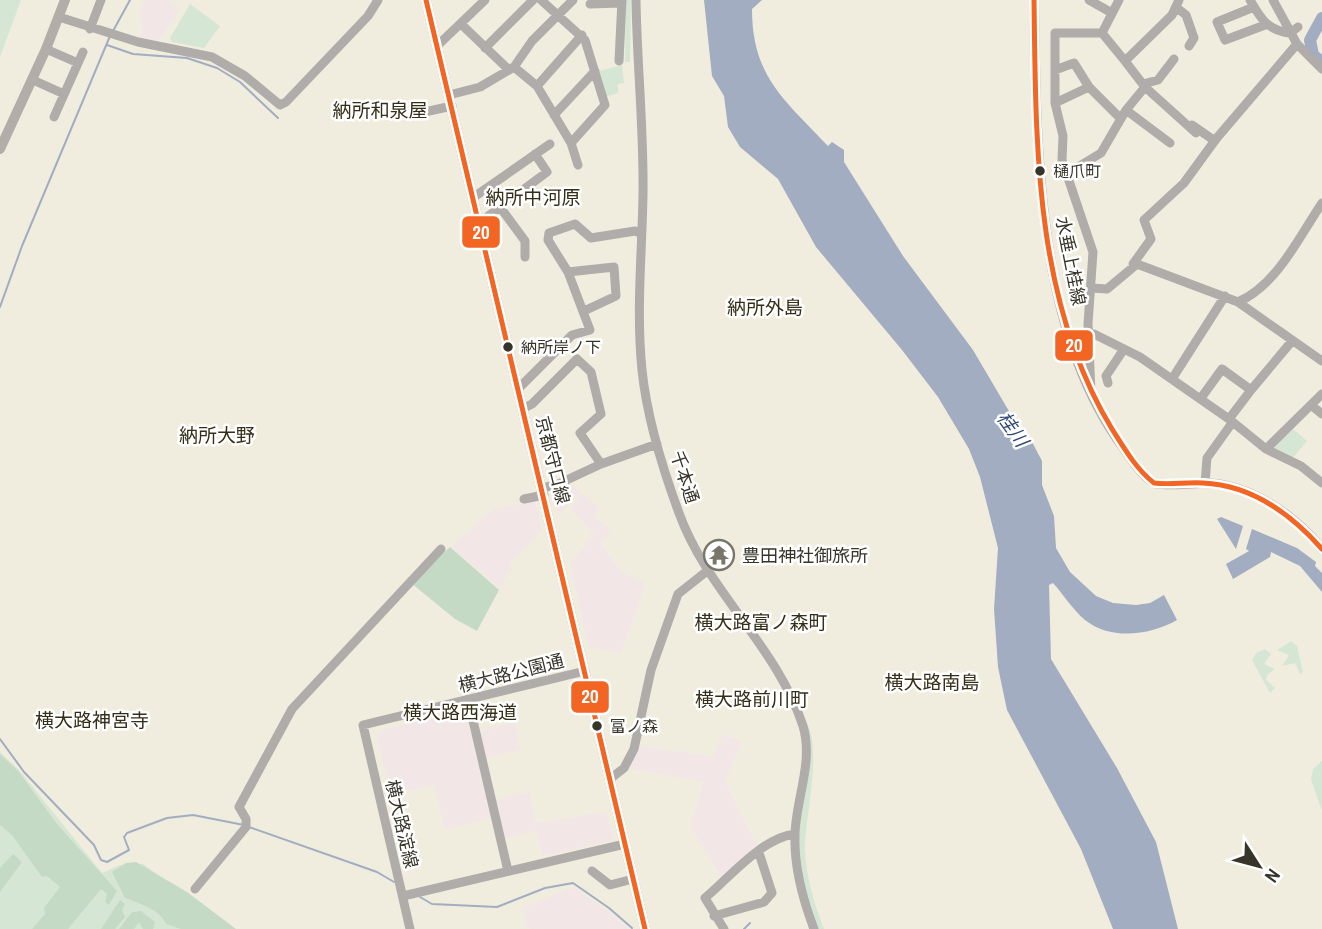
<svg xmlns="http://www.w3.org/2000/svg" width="1322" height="929" viewBox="0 0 1322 929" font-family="'Archivo Narrow','Noto Sans JP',sans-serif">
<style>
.industrial{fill:#f3e6e7}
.education{fill:#f3e6e6}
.green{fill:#d6e6d4}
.forest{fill:#c5dac5}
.water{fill:#a2adc1}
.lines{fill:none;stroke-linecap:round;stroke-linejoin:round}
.stream{stroke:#a2adc1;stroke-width:2}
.river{stroke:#a2adc1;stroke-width:12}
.minor{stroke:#afaca9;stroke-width:9}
.major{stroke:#b2ada8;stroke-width:10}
.bus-1-casing{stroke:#fff;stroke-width:10}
.bus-1{stroke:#f26522;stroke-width:5}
.bus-dot{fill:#37352a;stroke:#fff;stroke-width:2.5}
.labels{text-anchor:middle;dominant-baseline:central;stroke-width:5;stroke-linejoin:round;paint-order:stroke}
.bus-label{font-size:16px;fill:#37352a;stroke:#fff;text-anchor:start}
.street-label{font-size:18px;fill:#37352a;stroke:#fff}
.poi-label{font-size:18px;fill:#37352a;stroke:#fff;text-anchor:start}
.neighbourhood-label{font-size:19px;fill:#342f19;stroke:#fff}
.water-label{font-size:19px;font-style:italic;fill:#2f4877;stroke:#fff}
.line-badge{stroke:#fff;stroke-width:2.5}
.badge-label{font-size:19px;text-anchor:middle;font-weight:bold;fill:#fff}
</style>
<rect width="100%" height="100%" fill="#f0edde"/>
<path class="industrial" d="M573,485l7,7 -22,24 -5,-23z
M581,493l18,15 -5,7 17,16 -11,12 20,28 26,12 -25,70 -32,-6 -6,-26 -13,-57 24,-30 -24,-26z
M535,501l7,30 -33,33 3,3 -12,22 -49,-42 42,-38z
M461,711l5,1 25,106 -46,12 -11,-45 -43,10 -14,-58 5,-8z
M515,722l5,28 -34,8 -6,-27z
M723,734l19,8 -17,39 34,69 -37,29 -31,-53 12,-44 -75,-14 8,-22 77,10z
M529,792l7,31 70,-11 8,28 -71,16 -7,-25 -31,7 -9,-38z
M573,887l35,24 21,18h-100l-7,-21z"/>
<path class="education" d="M145,0h23l12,9 -23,34 -19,-4 6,-9 -5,-16z"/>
<path class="green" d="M0,0h21l-21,57z
M626,0h5l-1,62h-5z
M190,4l30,22 -16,22 -32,-6 -2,-4z
M622,65l2,18 -6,1v9l-13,4 -6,-26z
M1293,429l14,12 -15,18 -17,-8 -1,-5z
M1291,641l6,5 6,26 -3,2 -5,-11 -13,3 7,-11 -12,-5z
M1265,649l6,5 -7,10 11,5 -8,6 -1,5 9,8 -5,5 -18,-33 4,-7z
M802,718c24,18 2,103 3,132 1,27 9,53 19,79h-7l-9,-25 -11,-48 10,-97z
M0,752l19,18 83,103 18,-8 23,-1 90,65h-233z
M1322,761v50l-11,-32 2,-10z"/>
<path class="forest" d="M450,547l49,43 -22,41 -22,-12 -44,-36z
M0,754l19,18 38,52 60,67 -8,14 -4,-3 2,-8 -6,-5 -33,40h-36l13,-15 -1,-6 16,-21 -13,-11 -5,1 -30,-42 -12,-10z
M13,854l9,8 -22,30v-24z
M136,862l51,30 49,37h-55l-15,-5c-7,-15 -25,-20 -41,-26l-13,-26 14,-9z
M120,900l5,4 -3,6 3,7 -10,12h-14z
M141,911l14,11 -2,7h-10l-4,-7 -5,7h-15l13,-17z"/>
<path class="water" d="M704,0h58l-10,9c0,68 33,91 76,137l4,-4 12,8v12l59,94 70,94 47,80 11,10 11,21v24l12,31 2,32 14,24 26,24 17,7 23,2 14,-2 14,-8 13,25c-26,15 -66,21 -92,0 -12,-10 -22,-26 -32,-37l-4,2 2,74 66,109 39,74 22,87h-65l-32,-80 -74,-139 -9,-43 -4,-58 4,-61 -18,-71 -11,-28 -31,-52 -36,-47 -86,-103 -38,-68 -38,-32 -12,-20 -4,-31 -12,-20z
M1221,517l22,9 -7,23 -19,-30z
M1252,529l45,19 19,14 -1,4 7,7v19l-22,-26 -29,-14 -1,5 -37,22 -7,-15 23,-13 -3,-2z"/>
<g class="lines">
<path class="stream" d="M113,31l17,-31
M107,45l26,9 54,4 30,10 23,14 38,36
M0,307l22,-61 88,-210
M0,739l24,33 70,73 7,15 6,2 22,-12 -5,-13 3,-4 40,-15 26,-3 51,10
M249,827l128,45 17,10
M420,897l12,7 65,3 48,-19 28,-5 36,25 23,20
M744,929l6,-6"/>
<path class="river" d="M1322,18l-12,22 3,15 9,7"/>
<path class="minor" d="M636,0c1,65 8,130 7,195 -1,59 -7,116 -1,175 5,48 20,97 37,143 28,78 98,133 124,213 11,37 -8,75 -8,110 -1,32 8,64 19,93
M1089,0l23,13
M1119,0l-17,33 23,28 47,-46 7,-15
M1250,0c11,19 17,30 40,33l8,-6
M1273,0l24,44 25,25
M590,4l30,-1
M1254,7l-37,15 8,18 40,-15
M1177,8l9,7 8,23 -5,8
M59,17l79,25 74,15 33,19 35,29 6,-3 82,-86 10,-16
M461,24l48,46
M90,29l11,-29
M437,46l48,-46
M485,48l48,-48
M46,49l32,14
M619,61l3,-61
M1125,61l20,26 51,46
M514,67l23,19 34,57 34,-38 -20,-65 -44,-40
M1055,70l19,-7 15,24 31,31
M33,80l31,14
M1143,84l15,-4 16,-21
M537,86l45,-51
M1145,87l-19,23 44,33
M449,95l31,-8 34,-20 18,-26 41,-41
M1055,103l34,-16
M420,113l32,-7
M554,115l41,-44
M54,117l29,-65
M1192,125l23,16
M571,143l7,22
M1068,173l33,-20 25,-43
M474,197l76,-53
M500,207l25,34v16
M479,223l68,-51 -12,-18
M1133,264l18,-25 -7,-19 40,-37 32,-44 81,-95
M568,272l46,-5 2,29 -32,15
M1092,288l15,1 30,-25 101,38 84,59
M1238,302c39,-17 61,-65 84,-99
M1088,335l6,-1 46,23 89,62 37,30 35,17 21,17
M1172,379l53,-83
M1108,383l-2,-7 18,-27
M518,389l54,-54 18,-5 -22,-58 -20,-32 1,-7 26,-9 16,14 44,-7 5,2
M1251,390l41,-49
M1091,393l-3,-69 5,-72 -31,-92 1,-24 -8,-33v-70h47
M1201,398l21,-29 29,21 -22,29
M1311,405l11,9
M522,409l10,-5 45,-45 14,13 10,42 -21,19 21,31
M1266,449l56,-55
M1205,483l2,-25 25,-35
M541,488l15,-3 45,-21 56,-20
M524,499l20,-4
M468,699l40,172
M610,779l14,-11 10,-19 17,-79 27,-76 29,-23
M592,871l18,14 23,-6
M195,889l51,-62v-8l-7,-12 53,-98 149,-160
M403,896l222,-52
M714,916l50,-14 8,-9 -13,-40
M410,929l-47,-204 222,-54
M724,929l-19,-31c25,-21 56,-59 89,-64"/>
<path class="major" d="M426,0l219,929
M1034,0c2,141 1,328 89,447 9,13 18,27 31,36 17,3 32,0 49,0 47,1 90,31 119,66
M0,149l46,-100 19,-49"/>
<g class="bus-1-casing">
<path id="bus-1" d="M426,0l219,929
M1034,0c2,145 0,301 78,429 12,19 24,40 42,54 16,2 32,-1 49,0 48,2 88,31 119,66"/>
</g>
<use href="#bus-1" class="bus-1"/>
</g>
<defs>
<g id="temple-ring" transform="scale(1.575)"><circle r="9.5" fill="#fff" stroke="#787569" stroke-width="1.5"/><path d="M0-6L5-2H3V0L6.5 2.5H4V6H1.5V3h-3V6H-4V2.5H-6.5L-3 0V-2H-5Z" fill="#787569"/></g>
</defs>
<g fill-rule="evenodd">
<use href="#temple-ring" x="719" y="555"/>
</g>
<g class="bus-dot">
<circle cx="1040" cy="171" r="6"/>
<circle cx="508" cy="347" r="6"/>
<circle cx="597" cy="726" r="6"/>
</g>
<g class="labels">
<g class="bus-label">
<text x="1053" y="171">樋爪町</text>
<text x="521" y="347">納所岸ノ下</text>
<text x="610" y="726">富ノ森</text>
</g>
<g class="street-label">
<text transform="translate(1071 261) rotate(79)">水垂上桂線</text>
<text transform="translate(553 460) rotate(76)">京都守口線</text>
<text transform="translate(685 477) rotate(72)">千本通</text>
<text transform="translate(511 673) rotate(-14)">横大路公園通</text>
<text transform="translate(402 824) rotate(77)">横大路淀線</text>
</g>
<g class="poi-label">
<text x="742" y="555">豊田神社御旅所</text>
</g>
<g class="neighbourhood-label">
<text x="380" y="110">納所和泉屋</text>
<text x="533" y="197">納所中河原</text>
<text x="765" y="307">納所外島</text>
<text x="217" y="435">納所大野</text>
<text x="761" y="622">横大路富ノ森町</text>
<text x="932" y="682">横大路南島</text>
<text x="752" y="699">横大路前川町</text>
<text x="460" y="712">横大路西海道</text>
<text x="92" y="720">横大路神宮寺</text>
</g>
<g class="water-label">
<text transform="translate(1013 429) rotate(54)">桂川</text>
</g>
</g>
<g class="line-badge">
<rect x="461" y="215" width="40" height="34" rx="7" fill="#f26522"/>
<rect x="1054" y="329" width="40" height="33" rx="7" fill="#f26522"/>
<rect x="570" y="680" width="40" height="34" rx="7" fill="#f26522"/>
</g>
<g class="badge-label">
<text x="481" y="239">20</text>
<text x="1074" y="352">20</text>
<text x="590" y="703">20</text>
</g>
<g transform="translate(1259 866) rotate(126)" stroke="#ffffff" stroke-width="5" paint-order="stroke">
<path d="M0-5L12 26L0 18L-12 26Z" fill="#37352a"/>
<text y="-10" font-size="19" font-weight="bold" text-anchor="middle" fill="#37352a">N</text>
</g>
</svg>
